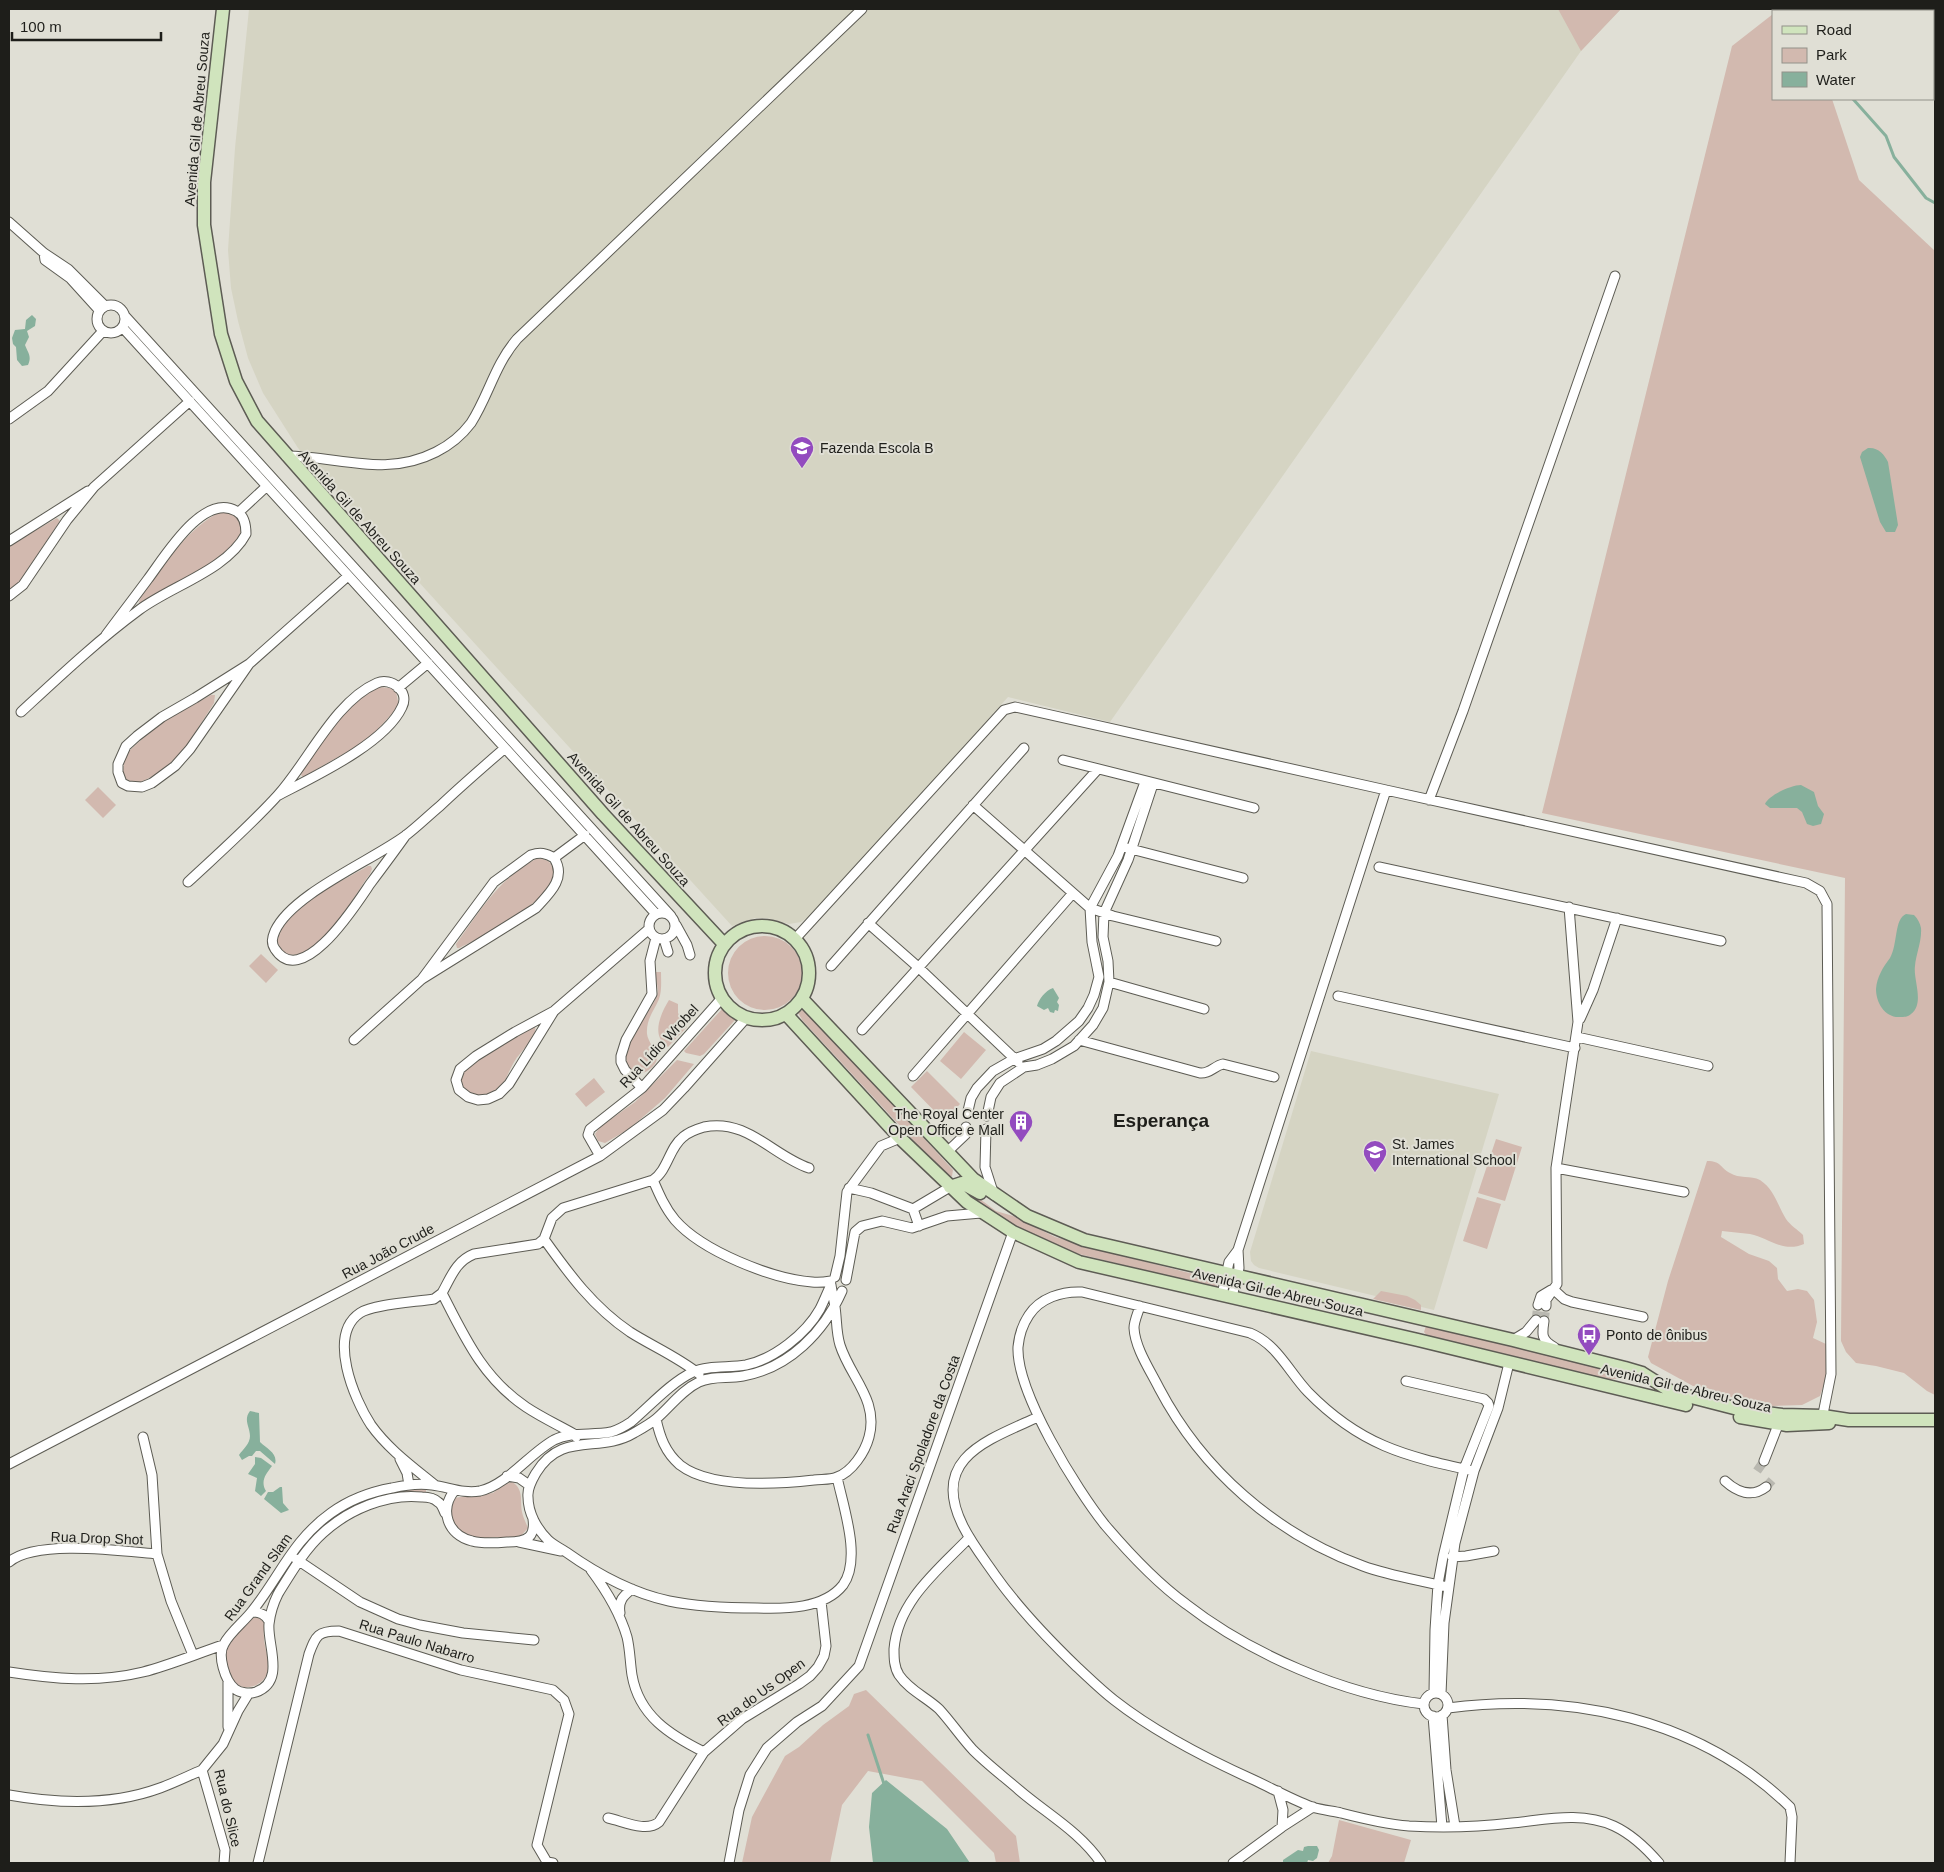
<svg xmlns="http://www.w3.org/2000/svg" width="1944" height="1872" viewBox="0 0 1944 1872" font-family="Arial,sans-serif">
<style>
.built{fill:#d5d4c3}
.green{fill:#d2b9af}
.water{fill:#87b09c}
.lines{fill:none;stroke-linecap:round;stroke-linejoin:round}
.stream{stroke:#87b09c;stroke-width:3}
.street-tunnel{stroke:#b9b8b0;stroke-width:9;stroke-dasharray:9 4.5;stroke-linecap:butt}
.street-casing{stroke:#5d5c54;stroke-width:11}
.secondary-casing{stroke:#5d5c54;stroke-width:15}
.street{stroke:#fff;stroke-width:9}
.secondary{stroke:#d0e4bd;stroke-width:12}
.labels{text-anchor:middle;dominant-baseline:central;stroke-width:4;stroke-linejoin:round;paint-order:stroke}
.street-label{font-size:14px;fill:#1e1e1a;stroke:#e0dfd5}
.poi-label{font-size:14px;fill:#1e1e1a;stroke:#e0dfd5;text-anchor:start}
.district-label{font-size:19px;font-weight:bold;fill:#1e1e1a;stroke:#e0dfd5}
</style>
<rect width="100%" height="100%" fill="#e0dfd5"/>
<path class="built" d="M249,9h1372l-40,42 -471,671 -102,-25 -195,217 -12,8 -12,2 -22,-6h-12l-23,8 -407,-447 -27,-31 -35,-55 -15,-35 -10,-37 -7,-33 -3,-38 7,-102z
M1311,1051l188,43 -65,216 -175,-42 -5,-3 -3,-4 -1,-9z"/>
<path class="green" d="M1558,9h63l-40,42z
M1773,14v85h59l27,81 76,71v1144l-8,-4 -23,-18 -28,-7 -20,-3 -10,-11 -5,-11 4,-463 -303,-65 190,-767z
M223,510l9,1c4,5 9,11 10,17 1,23 -82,65 -102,76l-1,-2 2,-5c25,-34 44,-67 82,-87z
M57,518l3,3 -41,61 -10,8v-44z
M379,687l11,1 6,4 3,14 -31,34 -65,37 -2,-2 1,-5c22,-31 42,-66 77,-83z
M211,695h4l-1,8 -30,47 -23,22 -20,10h-9l-6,-3 -3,-7 1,-13 4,-7 29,-27z
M98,787l18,18 -13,13 -18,-18z
M536,859c7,0 13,0 16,7 14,30 -73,72 -93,82h-2l-1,-4c24,-33 44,-67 80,-85z
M368,866h3l1,3 -2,5c-18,23 -50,93 -87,79l-7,-14c12,-35 62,-55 92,-73z
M728 973a37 37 0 1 1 74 0a37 37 0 1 1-74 0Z
M261,954l17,16 -12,13 -17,-17z
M654,972h7c0,8 1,19 -2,27 -5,12 -13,20 -12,35 1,9 13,20 9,28 -7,12 -24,18 -29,1 -7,-20 22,-48 29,-65 4,-9 0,-17 -2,-26z
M669,1000l9,4v9l9,14 -19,20c-18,-11 -7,-34 1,-47z
M722,1009l13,11 -31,34 -4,2 -14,-3 -2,-2z
M804,1009l7,6 142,155 -1,6 -4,2 -145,-157 -5,-8z
M535,1027c3,8 -14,25 -19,32 -8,11 -13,34 -27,38 -10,2 -18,-3 -26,-7l-3,-9 2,-9 38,-27 31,-17z
M964,1032l22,18 -25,29 -21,-18z
M677,1060l17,4 -29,34 -36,31 -24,14 -7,-2 -3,-7 5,-7 35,-25z
M927,1071l33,33 -16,17 -33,-34z
M594,1078l11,14 -19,15 -11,-13z
M1496,1139l26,8 -17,54 -27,-8z
M1707,1161c15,0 13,7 23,12 9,6 21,2 30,7 14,9 18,26 26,39 4,6 12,11 17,16l1,9c-21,9 -35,-6 -54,-10 -9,-1 -19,-2 -28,-3l-1,6 28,17 20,7 8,7 1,11 9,12 11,-2 9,2 7,9 3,22 -4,16 13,6 3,25 -9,27 -18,9 -30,1 -38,-8 -27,-10 -14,-2 -42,-23 -3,-6 20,-76z
M964,1187l32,24 17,5 42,21 48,14 114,29v8l-150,-37 -57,-26 -48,-34z
M1477,1197l24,7 -14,45 -24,-8z
M1381,1291l26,5 8,4 6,5v5l-48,-11z
M1426,1326l187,44 7,2v4l-2,3h-11l-180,-43 -3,-4z
M512,1482c12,7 8,18 10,30 1,5 4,11 6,16l-8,9c-8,1 -15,0 -23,0 -7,0 -14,3 -20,2 -23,-4 -28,-21 -24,-41l40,-5 10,-8z
M406,1488l20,1v3l-71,15 -55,47 -4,-1c33,-41 59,-54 110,-65z
M258,1617l7,5c0,5 -2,10 -1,15 0,12 7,23 4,35 -4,12 -20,20 -32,12 -3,-2 -4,-6 -6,-9 -8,-19 -7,-30 9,-45 6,-5 11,-13 19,-13z
M866,1690l150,146 4,27h-24l-2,-10 -72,-72 -54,-10 -26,34 -12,58h-88l10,-46 33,-61 14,-9 24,-22 26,-19 5,-12z
M1339,1820l72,20 -7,23h-76l4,-7z"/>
<path class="water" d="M32,315l4,4 -1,7 -8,5 2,6 -4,8c3,8 7,11 3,20l-6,1 -5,-6 -1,-13 -3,-3 -1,-6 3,-8 10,-1 1,-9z
M1868,448c10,-1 16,6 20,14l10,63 -3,7h-9l-6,-10 -20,-65 2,-5z
M1801,785l13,7 4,14 6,8 -3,10 -8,2 -6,-2 -5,-12 -5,-4h-27l-5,-4c4,-9 26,-19 36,-19z
M1906,914l8,1c4,4 6,8 7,13 1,13 -5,26 -6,38 -2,14 10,37 -4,48 -3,3 -7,3 -11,3 -15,1 -24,-14 -24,-28 1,-12 7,-22 14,-31 8,-14 4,-39 16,-44z
M1053,988l6,10 -2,4 2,3 -1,6 -3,-1 -1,3 -4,-1 -2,-4 -4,2 -7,-4c2,-7 8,-15 16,-18z
M250,1411l9,2 1,29c7,7 18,11 15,22l-15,-13h-4l-4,5h-3l-7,4 -3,-5c4,-6 11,-11 11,-19 0,-9 -7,-16 0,-25z
M255,1457l6,1 11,8c-6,8 -12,15 -6,25l-5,5 -6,-5 2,-13 -9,-4 7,-10z
M280,1487h2l1,16 6,7 -8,3 -17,-14 4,-7h5z
M886,1780l61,49 23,34h-97l-4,-36 3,-34z
M1308,1846h9l2,4 -2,8 -4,3 -5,-1 -1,3h-24v-3c5,-3 10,-7 15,-10l5,1 1,-4z"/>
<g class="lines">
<path class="stream" d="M1818,9l2,2
M1853,99l33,37 8,21 32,41 9,5
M868,1735l16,49"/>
<path class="street-tunnel" d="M1536,1320l2,-15
M1544,1321l2,-15
M1757,1471l7,-10
M1766,1487l9,-10"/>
<g class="street-casing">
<path id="street" d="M9,222l35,31 24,16 37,37
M44,253l1,7 25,18 29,32
M97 319a14 14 0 1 1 28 0a14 14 0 1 1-28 0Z
M125,316l546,600
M123,328l533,586
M9,419l39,-28 55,-60
M286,456c53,0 99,22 150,-4 14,-7 26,-17 35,-29 18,-28 23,-57 46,-84l345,-330
M239,512l28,-26
M9,541l79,-50
M9,596l14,-11 44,-65 27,-33 96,-86
M249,664l-59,85 -15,17 -23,17 -10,4 -14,-1 -6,-3 -4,-11v-8l8,-18 11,-10 25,-19 33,-19 54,-34 99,-88
M398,688l30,-25
M21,712c39,-36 76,-71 118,-102 32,-24 88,-40 107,-76 0,-9 -2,-19 -10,-23 -33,-19 -72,47 -88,68 -14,19 -28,37 -42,56
M1063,760l191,48
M1429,800l34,-89 152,-435
M973,805l117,103 23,8 103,25
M406,835c-12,17 -24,33 -36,49 -13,19 -68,107 -95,65 -4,-6 -3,-11 0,-18 17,-37 96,-70 130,-95 12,-9 23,-20 35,-30 21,-20 43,-39 65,-58
M1127,848l116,30
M554,858l31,-23
M1379,867l342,74
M188,882c30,-28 62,-56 90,-87 30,-33 57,-94 99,-112 14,-6 33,8 25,24 -17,37 -89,70 -125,89
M649 926a13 13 0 1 1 26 0a13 13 0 1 1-26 0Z
M868,923l50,44 100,95
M676,925l11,20 3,10
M664,939l4,13
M795,939l209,-229 11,-3 371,83
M831,966l193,-218
M1109,982l95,27
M1338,996l237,52
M554,1011l-45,73 -10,10 -11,5 -10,1 -10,-3 -9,-7 -3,-10 4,-11 16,-13 39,-24 39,-21 95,-82
M1580,1019l13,-29 24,-72
M862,1030l236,-261
M1577,1037l131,29
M354,1040l68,-61 114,-71c13,-14 31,-30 18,-50 -8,-5 -14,-6 -23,-3l-37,27 -72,97
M1079,1040l121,33c10,1 14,-7 23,-9l51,13
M913,1076l160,-183
M642,1088l-17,-18 -4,-8v-6l5,-16 26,-46 -2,-33 6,-23
M967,1115l4,-17 6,-10 16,-17 21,-12 29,-10 13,-8 23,-20 9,-13 6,-13 5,-18 -7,-35 -2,-34 28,-52 27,-74
M987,1116l4,-19 9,-14 24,-16 13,-2 15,-6 22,-13 19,-21 10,-17 6,-26 -1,-21 -5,-24 1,-24 24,-53 25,-76
M986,1129l-1,38 9,28
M947,1152l19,-18v-7
M600,1156l-12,-21 2,-6 52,-41 80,-90
M809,1168c-36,-12 -62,-50 -105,-41 -7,2 -14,4 -21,10 -14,11 -15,33 -30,43 6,14 12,28 22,40 27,31 97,59 137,62 7,1 13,0 19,-1
M1556,1168l128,24
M653,1180l-90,28 -11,10 -8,21c25,35 49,68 86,93 22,14 48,25 69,42
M849,1188l22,5 42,16 6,17
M913,1209l37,-22
M544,1239l-6,5 -64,10c-18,7 -23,23 -32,39 23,45 41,85 84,114 15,10 32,18 48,27l2,3
M835,1277l5,-21 7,-64 34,-46 19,-8
M846,1280l9,-48 7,-6 20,-5 30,7 35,-12 34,-3
M1553,1289l11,10 8,3 71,15
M1222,1295l7,-33 9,-12 148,-460 420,93 14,8 7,13 4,470 -9,45
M1232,1297l7,-29 -1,-18
M1538,1305l3,-9 10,-6
M1140,1306c-2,7 -6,15 -6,22 1,20 16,42 25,60 43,82 116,146 204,178 27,10 57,14 85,21
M1546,1306v-6l11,-16 -1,-116 22,-146 -9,-115
M1544,1321c-2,13 -3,19 10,26
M1513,1340l13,-8 10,-12
M1406,1381l78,18 4,4 1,3 -25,63 -21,88 -5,27 -3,46 -1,63
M1038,1417c-50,23 -109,41 -75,109 9,18 21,33 32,49 24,34 52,63 82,92 12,11 24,23 37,33 42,33 91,58 140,80 19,9 39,20 58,27 10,3 20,4 29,6 23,6 45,11 68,13 33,2 69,1 103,-3 33,-3 69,-12 102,3 17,8 33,23 45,37
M656,1419c4,18 9,33 24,46 31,24 98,19 134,15 7,-1 17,0 23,-3 15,-5 28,-25 32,-40 10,-37 -19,-60 -29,-92 -4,-13 -3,-25 -5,-38 -1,-7 -3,-15 -4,-22
M143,1437l9,38 5,79 14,47 22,54
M400,1459l7,14 2,12
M1764,1461l16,-41
M9,1464l591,-308 63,-46 21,-22 63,-71
M507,1476l12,2 10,7
M837,1477c6,29 25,82 6,108 -19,24 -58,24 -86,23 -30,0 -59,-1 -88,-7 -37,-8 -72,-27 -103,-49 -6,-4 -13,-7 -18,-12 -11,-11 -20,-27 -20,-43 -1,-9 4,-17 8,-24 26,-43 63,-19 98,-40 7,-4 16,-9 22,-14 14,-12 26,-29 43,-37 14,-7 29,-3 44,-6 46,-8 81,-44 99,-85
M1725,1481c12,11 27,17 41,6
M435,1485c-22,-18 -47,-36 -64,-60 -17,-26 -44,-90 -11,-112 14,-9 56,-11 74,-14l8,-6
M455,1490c-16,19 -8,45 17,51 11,3 24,2 35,1 7,0 16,0 22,-5 5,-5 5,-11 4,-18
M445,1513c-2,-4 -3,-9 -7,-11 -4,-4 -11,-5 -16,-5 -35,-4 -74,13 -99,36 -18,16 -32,40 -45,61 -4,8 -8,21 -9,30 -2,21 17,57 -13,68 -7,2 -16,1 -21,-3 -10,-8 -18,-34 -11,-45 6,-12 21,-23 29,-34 27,-34 40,-70 78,-97 18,-13 39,-21 61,-25 13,-3 27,-5 40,-3 17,2 31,9 48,6 27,-6 50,-38 74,-51 18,-9 38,-4 57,-8 7,-2 14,-6 20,-10 19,-16 39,-39 62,-50 15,-7 37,-4 53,-7 28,-6 60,-31 74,-56 4,-8 7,-16 11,-24
M969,1538c-31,32 -71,63 -75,111 0,9 0,18 5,26 10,15 27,22 40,34 12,13 22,28 34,41 14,14 31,27 46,40 28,24 61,42 82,73
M519,1542l42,9
M1452,1557l14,-1 28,-5
M296,1559l64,43 38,17 22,6 43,8 71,7
M9,1562c27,-23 113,-11 148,-8
M591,1570c15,20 29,43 36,67 3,12 3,25 5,38 7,41 38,60 72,77
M252,1612c8,0 13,2 17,9
M620,1613c-2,-12 3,-17 12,-24
M9,1672c45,7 89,11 134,0 27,-7 53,-18 80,-27
M228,1682v45
M1424 1705a12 12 0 1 1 24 0a12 12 0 1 1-24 0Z
M1441,1694l3,-71 11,-80 19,-72 24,-63 11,-45
M1424,1704c-80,-9 -175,-51 -238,-100 -29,-21 -58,-52 -81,-79 -28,-35 -89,-133 -87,-178 1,-11 5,-23 11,-32 11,-17 33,-24 53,-23l168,41c27,11 39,39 58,59 52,53 96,64 166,79
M1448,1708c122,-16 251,10 342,99l2,10 -2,46
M1442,1715l4,55 9,56
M1433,1716l9,111
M1278,1791l5,19 -1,17
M9,1795c50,9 102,11 151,-7 14,-5 28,-12 42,-18
M608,1818c15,3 38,15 51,4l45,-70 38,-33 57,-35 11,-8 8,-9 6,-11 2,-10 -5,-45
M224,1863l1,-13 -23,-80 21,-26 15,-33 11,-18
M258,1863l51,-209c7,-19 9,-23 30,-23l122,39 92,20 11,10 5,14 -32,131 10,17 6,1
M729,1863l10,-53 11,-35 17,-27 30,-26 25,-16 37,-40 154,-434
M1233,1863l49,-36 31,-20"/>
</g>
<g class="secondary-casing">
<path id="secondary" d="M223,9l-19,173v43l17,109 15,47 21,40 346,393 121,130
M715 973a47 47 0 1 1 94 0a47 47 0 1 1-94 0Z
M802,999l171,180 54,37 57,24 429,100 112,28 17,5 30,19 66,17 44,6 41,1 26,4h86
M786,1014l114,124 67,64 46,30 66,30 339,78 268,65
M950,1187l12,-4 18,10
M1740,1417l47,8 42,-2"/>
</g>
<use href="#street" class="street"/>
<use href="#secondary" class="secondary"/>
</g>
<defs>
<g id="university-pin" transform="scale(1.25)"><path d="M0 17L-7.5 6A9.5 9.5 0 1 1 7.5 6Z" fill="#934bbf" stroke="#e0dfd5"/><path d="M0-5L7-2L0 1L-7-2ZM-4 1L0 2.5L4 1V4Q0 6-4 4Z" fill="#fff"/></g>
<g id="building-pin" transform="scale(1.25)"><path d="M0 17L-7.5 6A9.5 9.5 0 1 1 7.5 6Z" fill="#934bbf" stroke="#e0dfd5"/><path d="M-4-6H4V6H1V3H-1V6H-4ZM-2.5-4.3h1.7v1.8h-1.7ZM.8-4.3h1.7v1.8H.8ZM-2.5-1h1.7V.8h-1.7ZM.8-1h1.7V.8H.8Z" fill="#fff"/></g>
<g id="school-pin" transform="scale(1.25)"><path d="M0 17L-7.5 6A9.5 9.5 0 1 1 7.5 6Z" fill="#934bbf" stroke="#e0dfd5"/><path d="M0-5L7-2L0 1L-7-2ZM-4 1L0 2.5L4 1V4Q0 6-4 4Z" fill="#fff"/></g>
<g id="bus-pin" transform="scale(1.25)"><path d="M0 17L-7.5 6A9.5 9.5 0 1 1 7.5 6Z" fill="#934bbf" stroke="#e0dfd5"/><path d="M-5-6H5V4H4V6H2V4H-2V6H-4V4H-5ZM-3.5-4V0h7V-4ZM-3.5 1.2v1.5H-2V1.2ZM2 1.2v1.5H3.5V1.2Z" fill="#fff"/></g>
</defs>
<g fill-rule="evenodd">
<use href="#university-pin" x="802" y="448"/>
<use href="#building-pin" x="1021" y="1122"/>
<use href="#school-pin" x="1375" y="1152"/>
<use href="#bus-pin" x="1589" y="1335"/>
</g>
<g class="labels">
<g class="street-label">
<text transform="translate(197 119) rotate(-85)">Avenida Gil de Abreu Souza</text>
<text transform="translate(360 517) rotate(48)">Avenida Gil de Abreu Souza</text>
<text transform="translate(629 819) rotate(48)">Avenida Gil de Abreu Souza</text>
<text transform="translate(659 1046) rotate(-47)">Rua Lídio Wrobel</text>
<text transform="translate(388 1251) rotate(-28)">Rua João Crude</text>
<text transform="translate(1278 1292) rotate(13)">Avenida Gil de Abreu Souza</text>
<text transform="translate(1686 1388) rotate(13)">Avenida Gil de Abreu Souza</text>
<text transform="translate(923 1444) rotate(-70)">Rua Araci Spoladore da Costa</text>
<text transform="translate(97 1538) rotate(2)">Rua Drop Shot</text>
<text transform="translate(258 1577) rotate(-54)">Rua Grand Slam</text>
<text transform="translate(417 1641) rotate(17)">Rua Paulo Nabarro</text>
<text transform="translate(761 1692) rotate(-36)">Rua do Us Open</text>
<text transform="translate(228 1808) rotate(77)">Rua do Slice</text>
</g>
<g class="poi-label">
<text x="820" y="448">Fazenda Escola B</text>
<text x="1004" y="1114" text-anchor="end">The Royal Center<tspan x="1004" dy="16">Open Office e Mall</tspan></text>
<text x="1392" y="1144">St. James<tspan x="1392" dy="16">International School</tspan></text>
<text x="1606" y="1335">Ponto de ônibus</text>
</g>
<g class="district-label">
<text x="1161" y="1120">Esperança</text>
</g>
</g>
<rect width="1944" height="1872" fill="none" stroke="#1e1e1a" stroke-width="20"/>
<rect x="1772" y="10" width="162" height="90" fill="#e0dfd5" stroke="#92928a"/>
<rect x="1782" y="26" width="25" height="8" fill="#d0e4bd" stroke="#92928a"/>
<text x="1816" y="35" font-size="15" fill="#1e1e1a">Road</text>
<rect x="1782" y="48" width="25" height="15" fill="#d2b9af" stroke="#92928a"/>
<text x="1816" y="60" font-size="15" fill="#1e1e1a">Park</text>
<rect x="1782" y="72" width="25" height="15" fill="#87b09c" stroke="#92928a"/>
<text x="1816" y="85" font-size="15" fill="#1e1e1a">Water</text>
<path d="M12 32v8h149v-8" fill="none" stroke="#1e1e1a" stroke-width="2.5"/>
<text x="20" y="32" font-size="15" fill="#1e1e1a" stroke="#e0dfd5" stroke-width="4" paint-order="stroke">100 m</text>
</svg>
